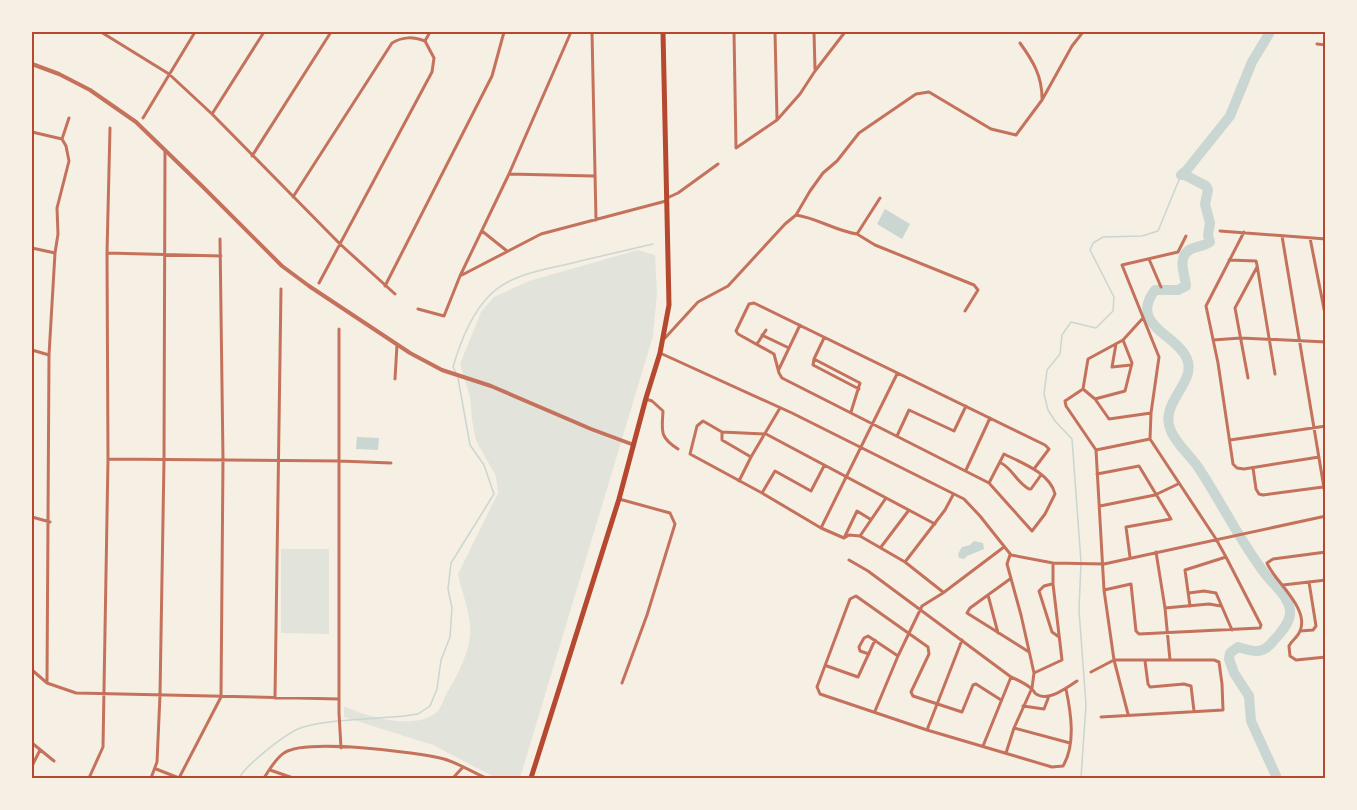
<svg xmlns="http://www.w3.org/2000/svg" width="1357" height="810" viewBox="0 0 1357 810" font-family="Helvetica,sans-serif">
<style>
.green{fill:#e2e4dc}
.water{fill:#c9d6d2}
.lines{fill:none;stroke-linecap:round;stroke-linejoin:round}
.stream{stroke:#c9d6d2;stroke-width:1.5}
.river{stroke:#c9d6d2;stroke-width:10}
.minor{stroke:#c5725c;stroke-width:3}
.tertiary{stroke:#c5725c;stroke-width:4}
.primary{stroke:#b5482f;stroke-width:5}
.neatline{fill:none;stroke:#b5482f;stroke-width:2}
</style>
<rect width="100%" height="100%" fill="#f6efe4"/>
<path class="green" d="M638,250l17,5 2,38 -4,43 -133,442h-24l-63,-33 -89,-28v-11c23,11 71,25 93,6 5,-5 8,-18 13,-24 9,-16 17,-32 20,-51 2,-21 -8,-43 -12,-63l40,-81 -2,-17 -20,-35 -4,-21 -2,-23 -10,-33 21,-52 13,-15 35,-16z
M281,549h48v85l-48,-1z"/>
<path class="water" d="M885,209l25,15 -8,15 -25,-15z
M357,437l22,1 -1,12 -22,-1z
M974,541l9,2 1,6 -17,7 -3,3 -5,-1 -1,-4 4,-7 8,-2z"/>
<g class="lines">
<path class="stream" d="M456,373l-3,-6c7,-24 17,-51 35,-70 22,-24 58,-27 88,-35 26,-6 51,-12 77,-18
M239,778c8,-14 48,-46 64,-51 30,-8 70,-8 101,-11l14,-2 12,-8 7,-17 4,-29 9,-23 2,-29 -4,-19 3,-26 43,-69 -10,-29 -14,-20 -12,-67
M1081,778l5,-73 -7,-95 2,-48 -9,-123 -17,-18 -7,-11 -4,-16 3,-24 13,-16 2,-19 9,-13 25,6 17,-17 1,-14 -24,-47 3,-7 10,-6 39,-1 16,-5 23,-56"/>
<path class="river" d="M1181,175h4l21,11 2,4 -3,14 5,19 -2,12 2,7c-6,4 -12,4 -19,7 -15,8 -6,25 -5,37l-8,4h-23c-27,35 23,45 32,69 10,24 -29,44 -16,72 6,14 19,24 27,36 24,36 42,75 68,108 8,10 25,24 24,38 0,9 -10,21 -16,27 -11,15 -20,12 -36,7l-8,6 -1,6 5,14 15,23 2,25 26,57
M1181,175l5,-4 44,-55 22,-54 18,-30"/>
<path class="minor" d="M101,32l68,42 43,40 128,130 55,50
M592,32l4,188
M734,32l2,116 41,-28 23,-26 15,-23 30,-39
M775,32l2,87
M814,32l1,37
M425,41l5,-9
M1020,43c13,18 22,33 22,55
M1317,44l9,1
M212,114l52,-82
M143,118l52,-86
M32,132l30,7
M62,139l7,-21
M252,156l79,-124
M509,174l85,2
M293,197l99,-154c12,-7 21,-6 33,-2
M667,198l11,-5 40,-29
M796,215l14,-24 13,-18 14,-12 22,-28 57,-39 13,-2 62,37 25,6 26,-35 30,-54 11,-14
M482,231l25,20
M1220,231l106,8
M1244,232l-38,74 12,57 15,101 4,4 7,1 75,-12
M857,234l18,11 99,40 4,5 -13,21
M1186,236l-8,16 -56,13 37,92 -8,56 -1,26 66,100 10,18 -41,13 5,36
M1282,236l44,264
M1310,238l16,81
M32,248l23,5
M107,253l114,3
M1149,259l12,28
M1229,260l27,1 1,4 18,109
M462,275l79,-41 125,-33
M319,283l113,-211 2,-14 -9,-17
M385,286l107,-210 12,-44
M418,309l26,7 16,-40 49,-102 62,-142
M339,329v384l2,35
M762,335l27,13
M665,338l33,-36 30,-16 57,-62 11,-9c21,3 40,16 61,19l23,-36
M824,338l-10,21 -1,6 46,24
M1213,340l28,-2 85,4
M757,344l9,-14
M1116,344l-4,23 19,-2
M32,350l17,5
M660,353l132,60 172,86 16,17 31,39 42,8 51,1 222,-48
M814,359l46,24 -9,29
M779,369l21,-44
M1248,378l-13,-70 22,-41
M395,379l2,-34
M1083,389l12,10 14,20 42,-6
M646,399l6,2 11,10c-1,20 -4,26 15,38
M1095,399l30,-8 7,-28 -9,-23
M722,432v8l29,17
M897,436l12,-26 45,21 12,-25
M1230,440l96,-14
M1096,450l54,-11
M108,459l232,2 51,2
M1001,463c12,6 16,20 28,26h2l10,-14
M1253,468l3,21 3,5 4,1 60,-8
M966,470l24,-52
M1097,474l42,-8 32,53 -45,8 4,30
M739,481l12,-24 29,-49
M989,483l15,-29c18,9 46,19 51,40l-10,20 -13,17 -43,-48 -207,-105 -3,-5 -5,-19 -36,-20 -2,-3 13,-27 5,-1 291,142 4,4 -15,20
M762,493l13,-22 36,20 13,-25
M886,498l-26,38 -11,-1 -5,3 -23,-10 -59,-35 -72,-39 7,-28 6,-5 19,11 44,2 169,90
M619,499l51,14 5,11 -28,91 -25,68
M1100,506l55,-11 23,-11
M32,517l18,5
M821,528l76,-154
M845,536l12,-25 13,8
M860,536l45,26 38,30
M881,547l28,-37
M1156,552l9,56 5,52
M1326,552l-53,7 -6,4c7,18 43,45 33,68 -2,6 -8,9 -11,15l1,10 6,4 30,-3
M849,560l19,11 143,106c7,3 15,7 21,12 4,4 1,4 6,6 11,6 30,-8 39,-14
M905,562l40,-52 8,-15
M1010,579l-40,29 -3,5 62,39
M1052,584l-8,2 -5,5 13,41 7,5
M1283,585l43,-5
M1104,590l27,-6 5,47 3,3 121,-6 1,-3 -35,-68
M1189,593l15,-2 12,2 16,37
M988,595l10,38
M1165,608l44,-4 12,2
M1300,631l13,-1 3,-4 -7,-44
M869,654l-9,-3 -1,-4 5,-9 4,-2 30,20
M1145,661l3,23 2,3 34,-3 7,2 3,25
M827,666l31,11 17,-37
M32,670l15,13 29,10 263,6
M1091,672l23,-12h100l5,2 3,22 1,26 -122,7
M1034,673l28,-13 -9,-76v-21
M47,683l2,-328 6,-102 3,-19 -1,-26 12,-47 -3,-15 -4,-7
M275,698l6,-409
M1001,700l-25,-16 -3,1 -11,27 -49,-16 -2,-4 18,-38 -1,-7 -72,-51 -6,3 -33,88 3,7 107,36 125,37 11,-1c13,-22 8,-53 3,-77
M1023,706l21,3 5,-13
M875,711l23,-55 24,-50 21,-13 61,-46
M1128,714l-14,-54 -10,-70 -8,-140 -30,-44 -1,-5 18,-12 5,-30 35,-19 20,-22
M1014,728l56,15
M927,730l35,-90
M32,743l22,18
M983,746l28,-69
M1006,753l8,-25 18,-40 2,-15 -13,-58 -14,-51 3,-9
M32,766l8,-16
M156,769l23,9 42,-81 2,-238 -3,-220
M270,770l23,8
M89,778l14,-31 5,-288 -1,-206 3,-125
M151,778l6,-16 3,-67 4,-235 1,-309
M264,778c5,-8 12,-20 20,-25 21,-15 133,-1 160,6 14,4 28,13 42,19
M453,778l10,-11"/>
<path class="tertiary" d="M32,64l27,10 31,16 46,32 66,64 80,80 27,20 101,67 32,17 49,16 100,43 43,16"/>
<path class="primary" d="M531,778l88,-279 27,-101 14,-45 9,-48 -6,-273"/>
</g>
<rect width="1357" height="810" fill="none" stroke="#f6efe4" stroke-width="66"/>
<rect x="33" y="33" width="1291" height="744" class="neatline"/>
</svg>
